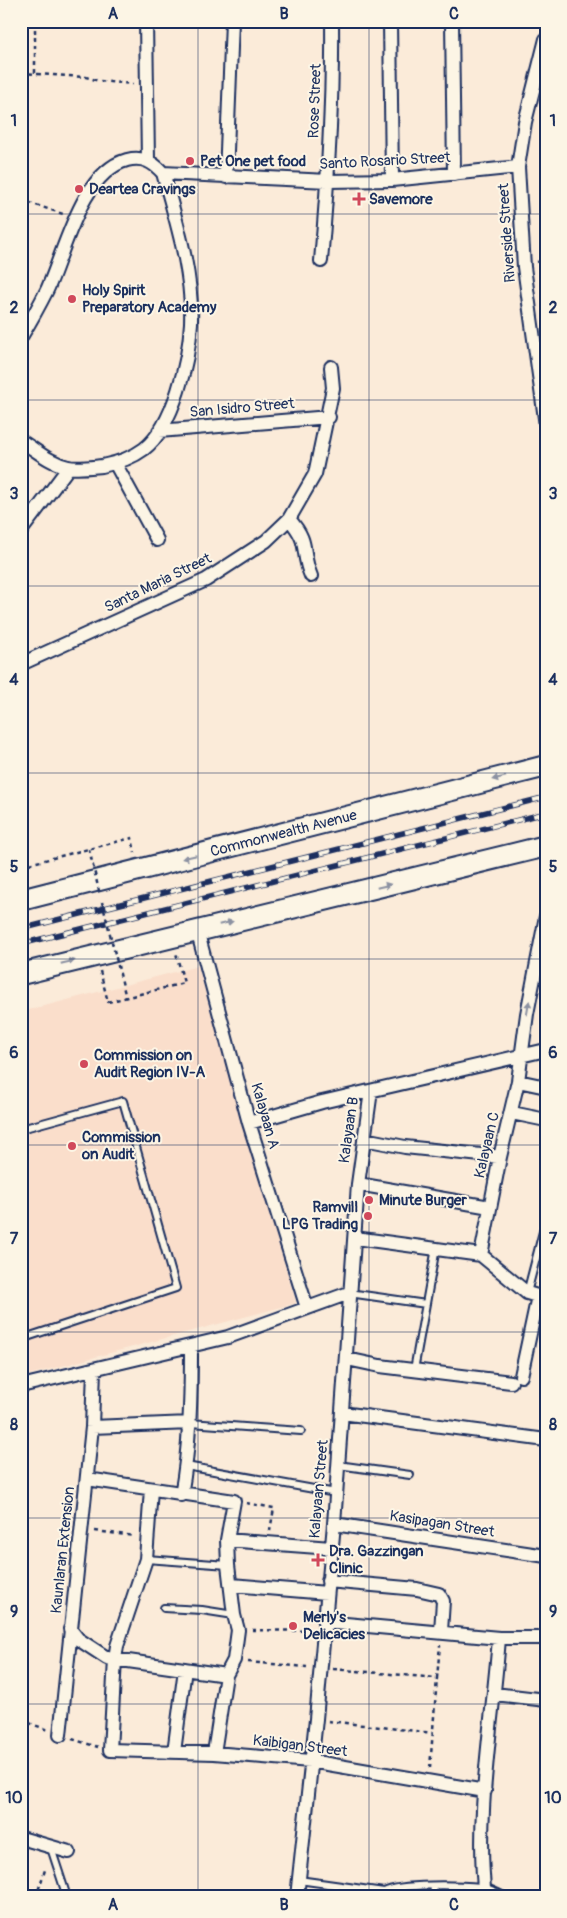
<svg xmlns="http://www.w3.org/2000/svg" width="567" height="1918" viewBox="0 0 567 1918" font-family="Pangolin,sans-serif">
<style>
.built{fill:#fadecb}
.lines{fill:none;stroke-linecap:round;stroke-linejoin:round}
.lane-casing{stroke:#1b2f5e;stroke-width:10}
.street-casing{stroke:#1b2f5e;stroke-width:16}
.primary-casing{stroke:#1b2f5e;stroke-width:24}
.path{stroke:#1b2f5e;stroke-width:2.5;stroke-dasharray:4 4;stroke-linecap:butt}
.lane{stroke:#fcf5e5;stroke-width:6}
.street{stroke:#fcf5e5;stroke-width:12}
.primary{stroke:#fcf5e5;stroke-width:20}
.rail-casing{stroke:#1b2f5e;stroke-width:5.5}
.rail{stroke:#fcf5e5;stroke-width:4;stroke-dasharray:11;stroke-linecap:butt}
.path-bridge{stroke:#1b2f5e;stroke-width:2.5;stroke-dasharray:4 4;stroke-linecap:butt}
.oneway{fill:#8c92a2}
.grid{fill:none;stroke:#1b2f5e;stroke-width:1;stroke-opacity:0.55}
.poi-dot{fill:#d1495b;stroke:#fcf5e5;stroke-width:2}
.labels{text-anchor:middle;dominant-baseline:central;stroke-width:4;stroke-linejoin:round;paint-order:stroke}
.street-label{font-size:15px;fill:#1b2f5e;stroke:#fcf5e5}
.poi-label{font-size:15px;font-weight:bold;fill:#1b2f5e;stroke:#fcf5e5;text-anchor:start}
.neatline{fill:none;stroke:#1b2f5e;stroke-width:2}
.grid-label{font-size:16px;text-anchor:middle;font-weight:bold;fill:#1b2f5e}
</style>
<rect width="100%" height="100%" fill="#fbebd9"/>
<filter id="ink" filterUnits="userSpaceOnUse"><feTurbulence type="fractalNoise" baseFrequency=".02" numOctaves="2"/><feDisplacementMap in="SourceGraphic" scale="10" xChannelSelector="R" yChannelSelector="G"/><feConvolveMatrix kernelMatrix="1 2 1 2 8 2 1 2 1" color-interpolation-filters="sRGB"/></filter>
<g filter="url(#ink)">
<path class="built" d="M198,966l98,337 -275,74v-365z"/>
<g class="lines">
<g class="lane-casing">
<path id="lane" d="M21,1129l102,-28 53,187 -155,51
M349,1293l77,11
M527,1293l19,-73
M414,1370l22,-122
M190,1423l111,8
M338,1465l72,10
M186,1466l150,27
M146,1559l82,6
M164,1608l38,2 32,5
M51,1848l16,49
M299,1880l85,12
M383,1897l1,-5c16,-9 77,-7 97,-5 9,1 18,7 26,10
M433,1897l1,-11"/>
</g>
<g class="street-casing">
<path id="street" d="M146,21l2,139
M390,21l2,159
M452,21l2,153
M546,39l-21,83 -7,45 6,100 22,159
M163,173l165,8 64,-1 126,-13
M226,177l6,-156
M321,261c7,-80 12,-159 11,-240
M21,337c9,-15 18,-31 26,-47 18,-39 34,-117 80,-130 16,-4 26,2 36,13 13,48 30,100 28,150 -2,36 -17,103 -47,126 -12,9 -27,14 -42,17 -11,1 -24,3 -34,1 -18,-4 -32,-17 -47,-26
M159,431l170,-14
M115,463l42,77
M289,519c22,25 11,31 22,57
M21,531l48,-64
M21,664l185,-84 60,-39 23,-22 26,-45 18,-86 -2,-21
M197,930l52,193 58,185
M518,1081l28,6
M512,1113l34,7
M249,1123l73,-21 224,-52
M364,1139l41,8 95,10
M358,1184l132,23
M355,1238l126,17
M481,1255l19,-98 18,-76 9,-67 19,-98
M481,1255l46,38 17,5
M347,1359l33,7 131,16
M521,1376l17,-80
M21,1386l207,-49 121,-44
M342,1413l204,27
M92,1427l98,-4
M87,1479l147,22 -7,39 1,25 6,50 4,15 -4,30 -8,15 -12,78
M151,1489l-5,70 -29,87 -2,13 -5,91 104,3 96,8 175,30
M181,1495c9,-49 10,-98 10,-148
M334,1524l212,32
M227,1540l104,8
M328,1581l89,8 22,5 4,7 -2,30
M231,1585l96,8
M324,1622l175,16h47
M70,1629l8,10 29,19 119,17
M495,1694l51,6
M60,1735l32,-308 2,-58
M174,1752l11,-83
M21,1838l48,14
M297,1897l19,-178 18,-195 24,-340 13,-93
M485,1897c-10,-82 8,-177 14,-259"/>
</g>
<g class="primary-casing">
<g id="primary">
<path id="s1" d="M21,900l525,-134"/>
<path d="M21,974l525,-128"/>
</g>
</g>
<path class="path" d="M35,21v52
M21,73l65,4 13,4 34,3
M21,200l42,14
M537,262l9,-2
M21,866l111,-28 3,15
M108,925l2,9
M100,971l8,31 76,-19 -8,-30
M246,1503l28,5 -4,23
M95,1531l39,5
M252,1630l60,1
M248,1662l59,5
M333,1669l104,9 3,-33
M21,1720l27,10
M328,1721l105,12
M72,1739l26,8
M430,1768l7,-90
M36,1897l10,-30"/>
<use href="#lane" class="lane"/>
<use href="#street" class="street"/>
<use href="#primary" class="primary"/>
<g class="rail-casing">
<path id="rail" d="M21,929l525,-132
M21,944l525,-131"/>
</g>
<use href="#rail" class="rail"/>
<path class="path-bridge" d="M89,849l10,42
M102,902l6,23
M110,934l16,64"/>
</g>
<defs><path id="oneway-solid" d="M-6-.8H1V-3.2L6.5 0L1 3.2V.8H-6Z" transform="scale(1.25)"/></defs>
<g class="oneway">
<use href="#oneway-solid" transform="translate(499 778) rotate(166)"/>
<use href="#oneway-solid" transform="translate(189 857) rotate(166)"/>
<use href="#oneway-solid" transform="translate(384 886) rotate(-14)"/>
<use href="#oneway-solid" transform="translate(226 923) rotate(-13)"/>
<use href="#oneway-solid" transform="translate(68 962) rotate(-14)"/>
<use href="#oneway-solid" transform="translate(528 1008) rotate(-80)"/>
</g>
</g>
<path class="grid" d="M198,21v1876M369,21v1876M21,214h525M21,400h525M21,586h525M21,773h525M21,959h525M21,1145h525M21,1332h525M21,1518h525M21,1704h525"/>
<g class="poi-dot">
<circle cx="190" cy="161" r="5"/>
<circle cx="79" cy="189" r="5"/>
<path d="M356.5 191.5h5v5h5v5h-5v5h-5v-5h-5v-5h5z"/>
<circle cx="72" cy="299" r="5"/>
<circle cx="84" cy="1064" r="5"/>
<circle cx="72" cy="1146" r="5"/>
<circle cx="369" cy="1200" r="5"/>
<circle cx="368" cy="1216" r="5"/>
<path d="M315.5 1552.5h5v5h5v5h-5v5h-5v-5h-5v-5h5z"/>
<circle cx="293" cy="1626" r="5"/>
</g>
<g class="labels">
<g class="street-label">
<text transform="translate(315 101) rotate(-88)">Rose Street</text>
<text transform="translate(385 161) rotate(-3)">Santo Rosario Street</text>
<text transform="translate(507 233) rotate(-94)">Riverside Street</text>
<text transform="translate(242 408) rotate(-5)">San Isidro Street</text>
<text transform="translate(158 583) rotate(-26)">Santa Maria Street</text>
<text stroke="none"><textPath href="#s1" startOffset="271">Commonwealth Avenue</textPath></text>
<text transform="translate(265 1116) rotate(74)">Kalayaan A</text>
<text transform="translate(349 1130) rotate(-82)">Kalayaan B</text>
<text transform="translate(487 1145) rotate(-77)">Kalayaan C</text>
<text transform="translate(319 1489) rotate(-85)">Kalayaan Street</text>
<text transform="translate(442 1524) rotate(9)">Kasipagan Street</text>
<text transform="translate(63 1550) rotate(-84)">Kaunlaran Extension</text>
<text transform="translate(300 1746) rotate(7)">Kaibigan Street</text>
</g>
<g class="poi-label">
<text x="200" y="161">Pet One pet food</text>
<text x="89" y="189">Deartea Cravings</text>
<text x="369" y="199">Savemore</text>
<text x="82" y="290">Holy Spirit<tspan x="82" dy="17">Preparatory Academy</tspan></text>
<text x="94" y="1055">Commission on<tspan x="94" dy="17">Audit Region IV-A</tspan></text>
<text x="82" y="1137">Commission<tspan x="82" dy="17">on Audit</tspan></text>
<text x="379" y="1200">Minute Burger</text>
<text x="358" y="1207" text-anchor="end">Ramvill<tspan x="358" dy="17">LPG Trading</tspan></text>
<text x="329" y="1551">Dra. Gazzingan<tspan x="329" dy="17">Clinic</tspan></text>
<text x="303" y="1617">Merly's<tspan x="303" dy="17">Delicacies</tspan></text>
</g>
</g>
<rect width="567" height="1918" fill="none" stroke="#fcf5e5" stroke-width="55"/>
<rect x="28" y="28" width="512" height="1862" class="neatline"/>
<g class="grid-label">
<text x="113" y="19">A</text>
<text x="284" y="19">B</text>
<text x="454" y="19">C</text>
<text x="14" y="126">1</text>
<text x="553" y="126">1</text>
<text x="14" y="313">2</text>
<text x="553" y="313">2</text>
<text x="14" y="499">3</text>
<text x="553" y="499">3</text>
<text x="14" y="685">4</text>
<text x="553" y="685">4</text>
<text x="14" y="872">5</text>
<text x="553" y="872">5</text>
<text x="14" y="1058">6</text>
<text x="553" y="1058">6</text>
<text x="14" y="1244">7</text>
<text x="553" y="1244">7</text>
<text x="14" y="1430">8</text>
<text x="553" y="1430">8</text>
<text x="14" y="1617">9</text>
<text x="553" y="1617">9</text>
<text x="14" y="1803">10</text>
<text x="553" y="1803">10</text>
<text x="113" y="1910">A</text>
<text x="284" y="1910">B</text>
<text x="454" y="1910">C</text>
</g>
</svg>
